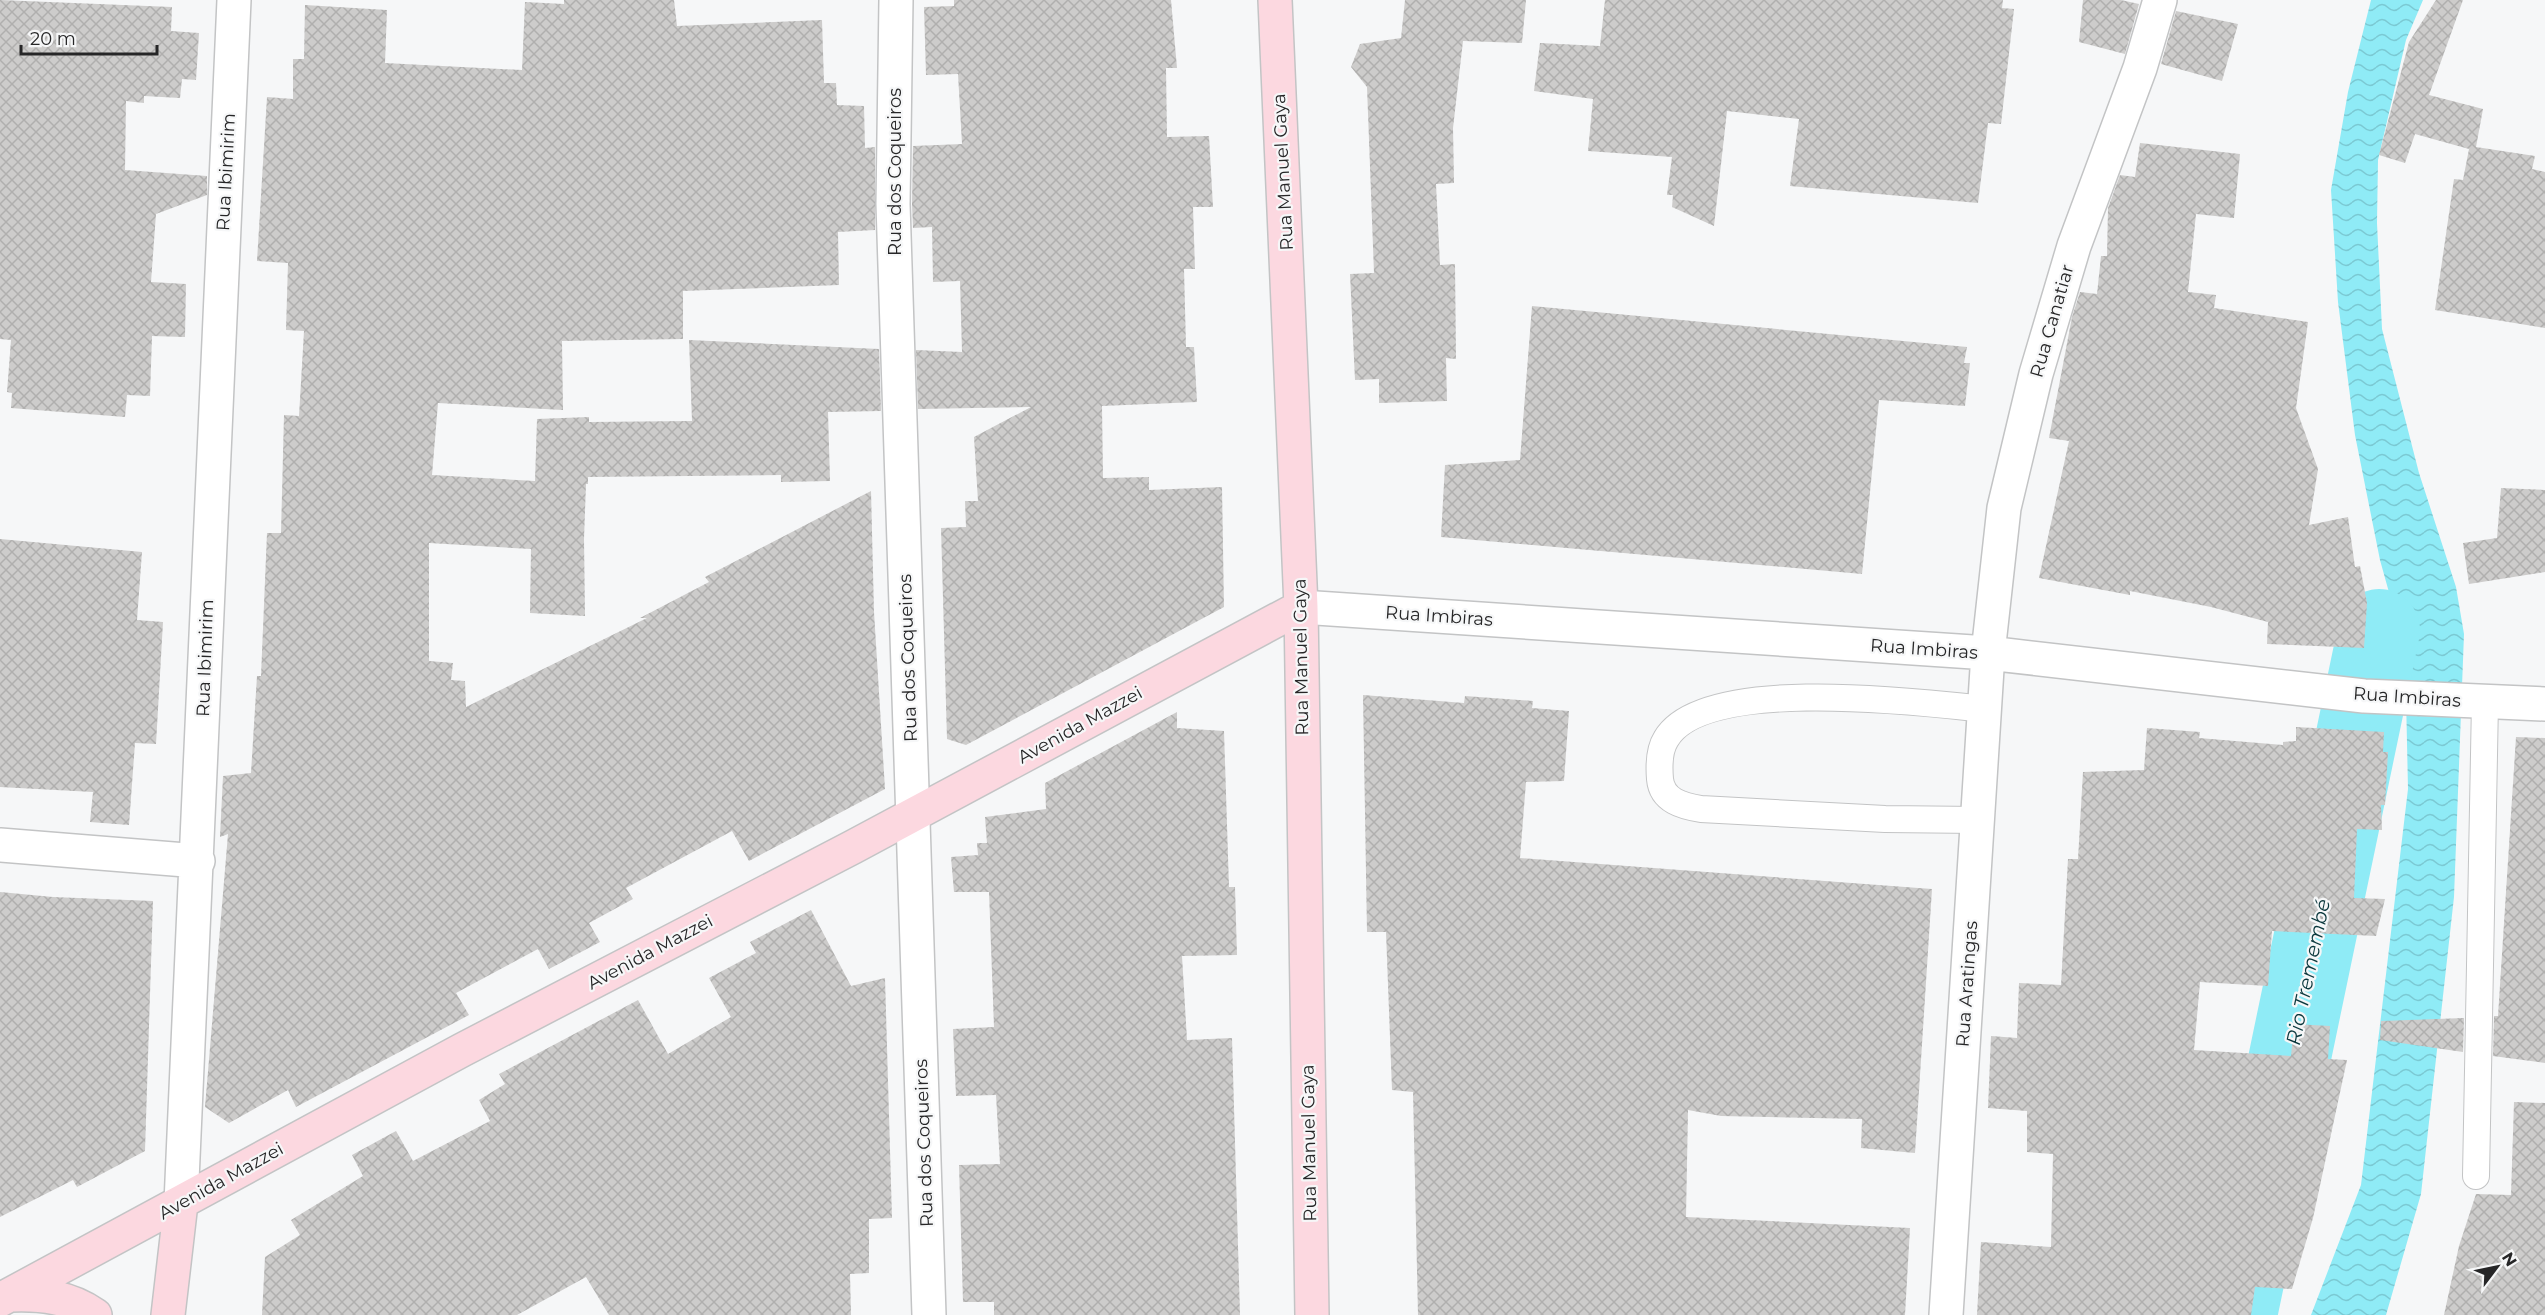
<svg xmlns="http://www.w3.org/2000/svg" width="2545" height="1315" viewBox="0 0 2545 1315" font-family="Montserrat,sans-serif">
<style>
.water{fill:url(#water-waves)}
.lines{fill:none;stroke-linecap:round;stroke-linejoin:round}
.river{stroke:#8febf6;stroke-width:82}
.building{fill:url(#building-cross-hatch)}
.lane-casing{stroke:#c3c4c5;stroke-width:28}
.street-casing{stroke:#c3c4c5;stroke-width:36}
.secondary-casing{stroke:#c3c4c5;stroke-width:36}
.lane{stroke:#fff;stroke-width:26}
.street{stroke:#fff;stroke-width:33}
.secondary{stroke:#fcd8e0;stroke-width:33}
.labels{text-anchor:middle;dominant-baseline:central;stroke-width:4.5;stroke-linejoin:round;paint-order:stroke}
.street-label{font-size:18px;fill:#262627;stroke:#f6f7f8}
.water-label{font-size:20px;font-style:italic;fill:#0b383d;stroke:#f6f7f8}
</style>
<defs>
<pattern id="water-waves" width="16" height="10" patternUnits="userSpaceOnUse" patternTransform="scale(1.5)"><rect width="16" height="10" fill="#8febf6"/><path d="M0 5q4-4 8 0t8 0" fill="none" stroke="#7bc9d3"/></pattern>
<pattern id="building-cross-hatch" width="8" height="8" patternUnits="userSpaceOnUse" patternTransform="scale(1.5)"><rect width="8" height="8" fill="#cdcccb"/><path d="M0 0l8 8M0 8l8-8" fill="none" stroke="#b0afae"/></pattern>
</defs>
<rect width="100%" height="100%" fill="#f6f7f8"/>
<path class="water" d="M2371,0h52l-17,40 -28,120 -1,63 5,106 37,144 37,114 8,47 -10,263 -33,297 -35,121h-75l50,-130 47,-396 -3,-139 -25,-90 -25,-125 -17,-133 -7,-112 17,-98z"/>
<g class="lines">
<path class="river" d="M2236,1315l143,-685"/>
</g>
<path class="building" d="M0,0l172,7 -1,24 28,2 -3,47 -14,-1 -2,19 -36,-2v7l-18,-2 -1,69 82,6v19l-51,19 -5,68 35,2 -1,53 -33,-1 -2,60 -23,-1 -2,22 -114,-9 1,-15 -5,-1 4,-52 -11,-1z
M564,0h110l3,26 145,-6 2,63h12l1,22 27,1 1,42 10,-1v83l-37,2 1,53 -156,6v48l-121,2 1,69 -125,-7 -6,72 103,6 2,-62 52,-2v5l103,-1 -3,-81 190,9 2,62 -53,1 2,69 -49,1v-7l-193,2v7h-2l-2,55 1,77 -55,-3 1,-64 -102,-6v118l24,2 -2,17 14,1 1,26 181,-89h-7l69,-36 -4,-5 166,-86 3,121 11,177 -136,72 -17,-30 -106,57 7,11 -44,24 11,19 -51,27 -11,-20 -82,44 13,22 -173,92 -8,-17 -59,33 -24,-16 23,-273 -8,3 3,-61 28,-3 6,-97h4l6,-143h14l3,-118 15,1 5,-85 -18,-1 2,-67 -31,-2 10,-164 26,2v-40h11l1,-54 82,5 -2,53 137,7 3,-68 39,2z
M954,0h217l6,68h-11l1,69 42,-1 4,71h-20l2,62h-11l2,78h8l3,55 -95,4 1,72 46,-1v13l73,-3 2,120 -258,138 -19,-6 -6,-211 25,-1 -1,-26h13l-4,-64 57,-30 -113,2 -2,-59 46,2 -2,-71 -27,1 -1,-55 -19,1 -1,-24 1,-58 49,-2 -4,-70 -32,1 -2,-68 30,-1z
M1405,0h121l-4,43 -59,-2 -10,87 1,55 -18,1 4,81 15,-1 1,95 -10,-1 1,43 -68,2v-24l-24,1 -5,-106 24,-1 -7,-186 -16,-20 9,-23 41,-6z
M1605,0h398l-1,8 12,1 -13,115 -13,-1 -10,80 -188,-17 9,-67 -72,-8 -13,115 -42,-19 1,-12h-6l5,-38 -84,-6 5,-52 -59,-8 6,-48 60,3z
M2083,0h38l18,4 -14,50 -46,-12z
M2436,0h27l-34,95 54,14 -7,38 59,9 -3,13 13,3v156l-110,-18 19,-131 9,1 6,-31 -54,-15 -10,29 -26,-8 30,-113z
M2176,11l62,13 -16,57 -61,-17z
M2140,143l100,11 -6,64 -38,-4 -8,78 28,3 -2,13 94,14 -12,86 22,61 -9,56 39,-8 7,50 5,-1 7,37 -3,45 -97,-4 1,-22 -57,-15 -81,-16v4l-91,-17 30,-137 -20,-3 23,-121 8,-25 17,2 4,-38h6l1,-48 12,-33 15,2z
M1532,306l435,41 -3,16h6l-5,43 -86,-6 -17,174 -421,-37 4,-72 75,-5z
M2501,488l44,2v82l-76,12 -6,-41 34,-5z
M0,539l142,13 -5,68 26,2 -7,122 -21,-1 -6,82 -39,-3 3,-30 -93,-5z
M1363,695l101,8 1,-7 68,5 -1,7 37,3 -5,70 -38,1 -6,76 412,31 -17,264 -54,-5 1,-29 -141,-3 -33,-6 -2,107 224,11 -5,87h-487l-5,-223 -21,-2 -6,-158h-19z
M1177,712v16l47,3 5,156h6l2,68 -55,1 5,84 45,-2 8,277h-246v-13h-31l-4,-137 41,-1 -4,-69 -40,1 -3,-67 41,-2 -5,-135h-35l-3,-35 27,-2 -1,-12h10l-2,-26 61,-8 -1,-26z
M2296,727l88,5 -1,20h5l-3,53h-4l1,25 -25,-1 -3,69 31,1 -9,37 -104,-5 -4,55 -68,-4 -6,68 97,6 3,-32 36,2 -2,33 19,1 -34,158 -21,71 -37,-2 -4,28h-274l4,-73 70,5 2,-93 -26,-2v-41l-39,-3 3,-72 26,2 2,-55 42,2 7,-126h10l5,-87 61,-2 3,-42 53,4 -1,6 84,7v-3l13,-1z
M2516,737l29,1v325l-52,-7 1,-40h4z
M0,892l53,5 100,4 -8,250 -68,36 -4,-7 -73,37z
M811,910l40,76 34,-8 7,240 -23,1v54l-19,1 1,41h-242l-23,-38 -69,38h-255l3,-58 35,-22 -9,-15 72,-44 -11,-21 44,-24 17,30 77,-40 -11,-21 26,-16 -6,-10 139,-74 30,54 63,-37 -22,-39 47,-25 -6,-11z
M2464,1018l-1,34 -83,-12 1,-19z
M2514,1102l31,1v212h-101l15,-69 17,-52 35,1z"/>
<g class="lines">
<g class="lane-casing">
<path id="lane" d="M1978,820l-93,-1 -184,-10c-18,-3 -39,-8 -41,-30 -1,-12 -1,-29 6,-40 37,-64 254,-37 319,-30
M2476,1176l9,-474"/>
</g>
<g class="street-casing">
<path id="street" d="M896,0l-3,204 36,1111
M1301,607l687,46 376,43 181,8
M0,845l198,16
M181,1203l53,-1203
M1946,1315l42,-662 16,-145 32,-134 38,-128 66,-178 20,-68"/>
</g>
<g class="secondary-casing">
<path id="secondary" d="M1275,0l26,607 11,708
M12,1295c31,-1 57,2 83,20
M0,1300l462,-250 391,-203 448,-240
M168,1315l13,-112"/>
</g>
<use href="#lane" class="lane"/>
<use href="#street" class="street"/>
<use href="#secondary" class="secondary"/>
</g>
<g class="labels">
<g class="street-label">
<text transform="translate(226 172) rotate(-87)">Rua Ibimirim</text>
<text transform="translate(895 172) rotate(-90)">Rua dos Coqueiros</text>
<text transform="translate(1283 172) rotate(-93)">Rua Manuel Gaya</text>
<text transform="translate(2052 321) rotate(-74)">Rua Canatiar</text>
<text transform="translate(1439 616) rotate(4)">Rua Imbiras</text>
<text transform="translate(1924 649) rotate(4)">Rua Imbiras</text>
<text transform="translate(1301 657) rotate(-91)">Rua Manuel Gaya</text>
<text transform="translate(205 658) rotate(-88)">Rua Ibimirim</text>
<text transform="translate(908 658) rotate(-92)">Rua dos Coqueiros</text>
<text transform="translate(2407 697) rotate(4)">Rua Imbiras</text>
<text transform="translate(1080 725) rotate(-29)">Avenida Mazzei</text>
<text transform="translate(650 952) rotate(-28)">Avenida Mazzei</text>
<text transform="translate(1967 984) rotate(-86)">Rua Aratingas</text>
<text transform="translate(924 1143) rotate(-92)">Rua dos Coqueiros</text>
<text transform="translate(1309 1143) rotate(-91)">Rua Manuel Gaya</text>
<text transform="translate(221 1181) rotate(-29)">Avenida Mazzei</text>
</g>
<g class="water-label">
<text transform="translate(2308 972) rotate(-78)">Rio Tremembé</text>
</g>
</g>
<g transform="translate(2497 1267) rotate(58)" stroke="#f6f7f8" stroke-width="4.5" paint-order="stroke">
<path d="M0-4.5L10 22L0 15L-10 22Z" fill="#262627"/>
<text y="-9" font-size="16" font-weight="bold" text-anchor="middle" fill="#262627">N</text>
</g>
<path d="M21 45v9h136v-9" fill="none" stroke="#262627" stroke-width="3"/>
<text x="30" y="45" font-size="18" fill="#262627" stroke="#f6f7f8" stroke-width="4.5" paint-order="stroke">20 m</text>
</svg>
